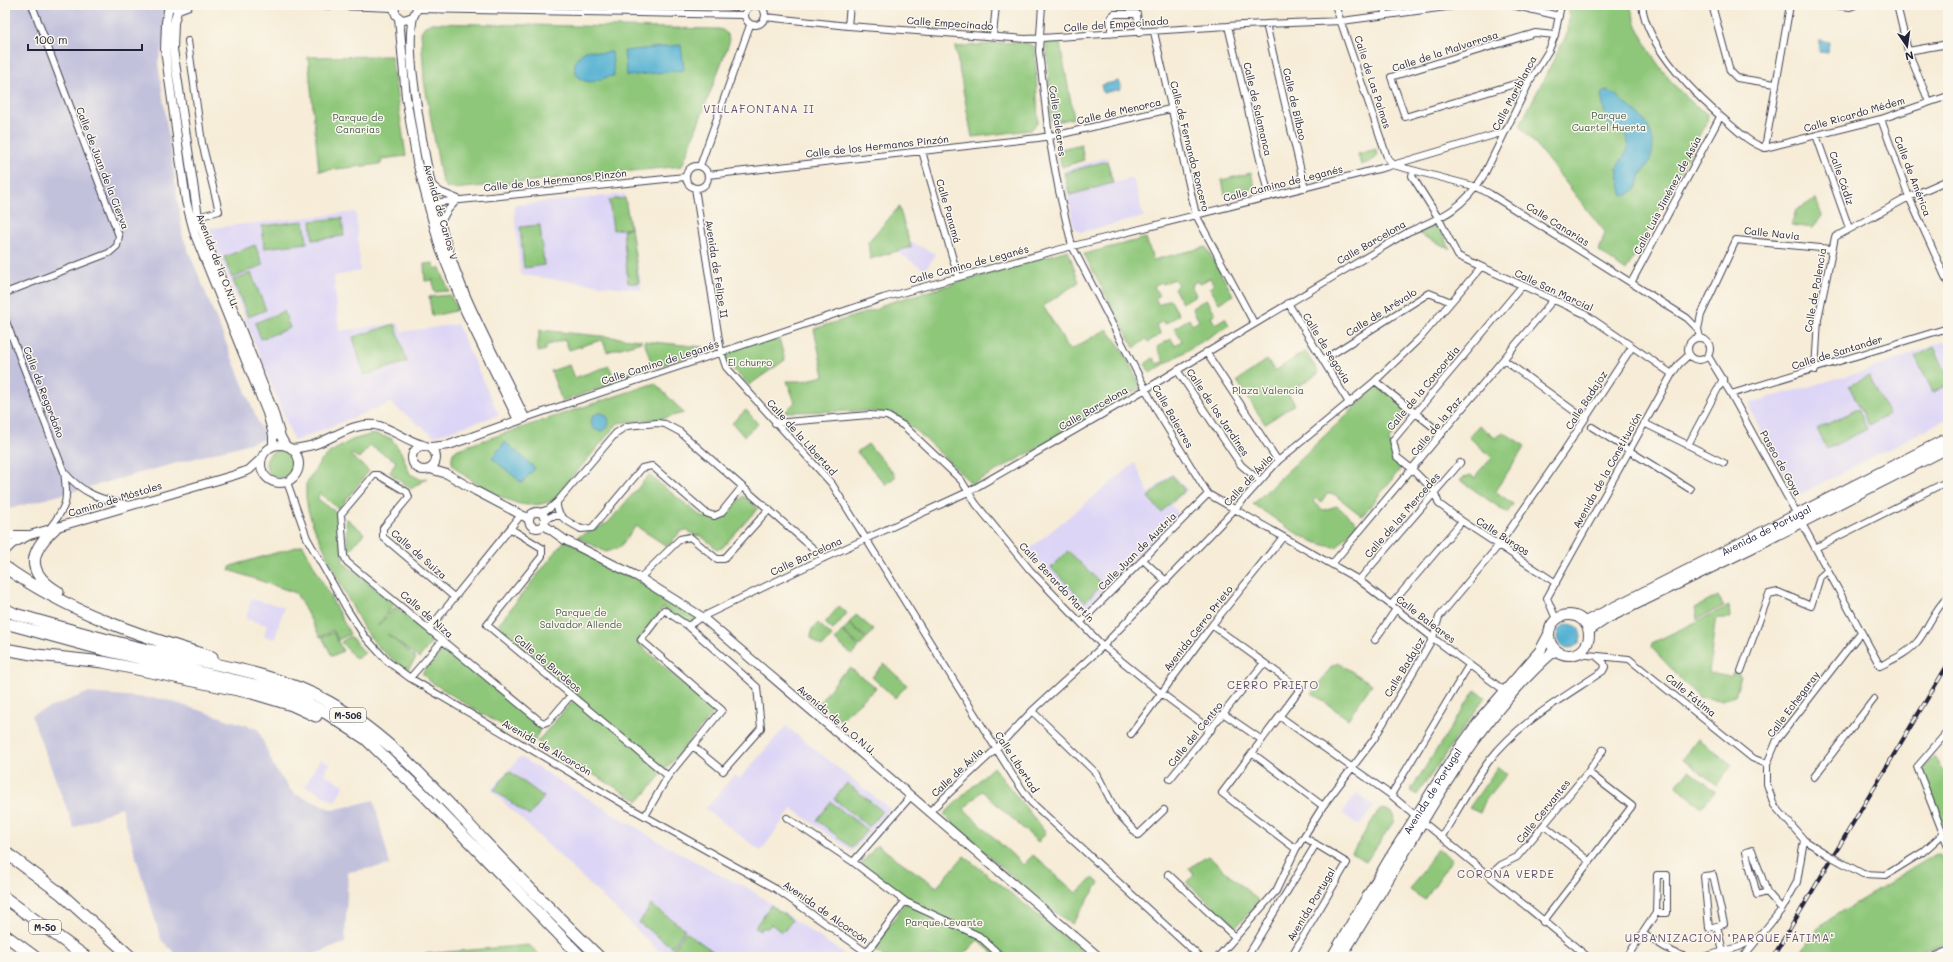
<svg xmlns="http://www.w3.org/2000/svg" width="1953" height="962" viewBox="0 0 1953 962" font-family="Mali,sans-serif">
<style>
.built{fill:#ddd5f6}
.industrial{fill:#c2c1dc}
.green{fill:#8fc77a;stroke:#58745a}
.water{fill:#53b1d2;stroke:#3a6a86}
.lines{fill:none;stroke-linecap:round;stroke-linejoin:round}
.minor-casing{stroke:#424052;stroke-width:8}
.tertiary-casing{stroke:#424052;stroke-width:10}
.primary-casing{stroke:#424052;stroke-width:12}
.motorway-casing{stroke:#424052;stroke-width:13}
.minor{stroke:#fff;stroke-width:6}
.tertiary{stroke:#fff;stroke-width:8}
.primary{stroke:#fff;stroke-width:10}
.motorway{stroke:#fff;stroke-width:11}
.rail-casing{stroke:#22223b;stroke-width:4}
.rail{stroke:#fbf7ec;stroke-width:2.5;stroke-dasharray:8;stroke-linecap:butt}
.minor-bridge-casing{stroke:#424052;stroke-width:8;stroke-linecap:butt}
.minor-bridge{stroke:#fff;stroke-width:6}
.labels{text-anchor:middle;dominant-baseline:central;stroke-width:3;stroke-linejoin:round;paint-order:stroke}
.shield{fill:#fbf7ec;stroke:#636270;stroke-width:1}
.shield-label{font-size:9px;font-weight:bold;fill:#22223b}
.street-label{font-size:10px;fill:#22223b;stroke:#fbf7ec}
.park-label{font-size:10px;fill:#485c51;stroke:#fbf7ec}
.neighbourhood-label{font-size:11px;letter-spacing:1px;fill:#645375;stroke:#fbf7ec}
</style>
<rect width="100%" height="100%" fill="#fbf7ec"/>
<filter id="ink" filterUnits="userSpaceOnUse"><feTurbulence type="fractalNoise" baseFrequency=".025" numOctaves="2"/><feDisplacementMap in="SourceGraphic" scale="8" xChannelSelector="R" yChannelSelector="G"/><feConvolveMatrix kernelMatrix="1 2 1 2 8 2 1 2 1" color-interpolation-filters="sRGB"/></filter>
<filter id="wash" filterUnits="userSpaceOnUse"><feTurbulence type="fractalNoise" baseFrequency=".012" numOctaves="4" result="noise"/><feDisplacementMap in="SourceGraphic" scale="16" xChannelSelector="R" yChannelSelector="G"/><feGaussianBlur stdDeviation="0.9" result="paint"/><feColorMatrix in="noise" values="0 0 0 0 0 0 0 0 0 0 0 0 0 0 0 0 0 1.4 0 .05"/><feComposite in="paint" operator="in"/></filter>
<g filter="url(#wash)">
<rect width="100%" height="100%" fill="#f6ecd7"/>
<path class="built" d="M1107,157l7,26 19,-5 11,39 -63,15 -7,-5 -11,-57z
M625,194l17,96 -122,-15 -6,-70z
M356,212l4,59 -26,5 5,55 59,-8 4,9 55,-8 42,91 -65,21 -44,-33 -96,38 -85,-213z
M904,239l32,15 -11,16 -28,-18z
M1948,340v78l-149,77 -5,-4 -44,-81v-7l118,-33z
M1135,463l14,30 23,-20 16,16 -17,16 8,9 -94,95 -57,-59z
M251,599l33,8 -9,32 -11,-3 3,-11 -21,-6z
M786,726l104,83 -38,43 -60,-44 -31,43 -56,-42 29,-34 6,3z
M520,757l140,85 62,34 26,12 100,69h-183l-174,-167z
M320,759l10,5 -6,10 20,11 -9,17 -30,-16z
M1357,793l17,13 -15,20 -17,-13z"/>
<path class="industrial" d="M5,5h169l-16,57 25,175 82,202 -260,71z
M87,693l77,6 94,30 17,40 18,24 40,17 41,-10 16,65 -42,7 -3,71 -31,11v3h-135l-18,-17 -40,-133 -47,21 -43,-113z"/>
<path class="green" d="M1569,5h61c12,43 41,84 78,110l-1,6 -81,150 -27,-20 6,-19 -85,-107 48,-93z
M431,23l288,6c8,2 10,7 10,14l-47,123 -228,23 -8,-2 -4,-5 -18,-102 -3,-48 3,-5z
M1046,38l14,6 14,74 -22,5z
M1014,42l13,1 8,4 3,75 -7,8 -59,7 -17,-90z
M391,56l15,100 -24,3 -1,5 -62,7 -11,-114z
M1081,144l3,16 -22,7 -5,-17z
M1376,149l1,8 -7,5 -9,3 -3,-11z
M1107,161l6,22 -43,12 -6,-22z
M1251,173l4,15 -30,7 -3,-15z
M625,198l5,30 -17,2 -4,-30z
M1816,199l6,17 -9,12 -22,-3 5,-15z
M899,207l12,40 -41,12 -2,-17z
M342,218l2,18 -31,4 -2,-19z
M304,221l3,22 -43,5 -2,-22z
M1437,224l13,25 -31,-15z
M540,225l4,40 -20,3 -4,-41z
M631,228l8,55h-11l-5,-53z
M1146,238l7,22 53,-13 27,48 -14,8 -9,-15 4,-3 -4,-7 -11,6 -2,-3 -6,4 5,10 -14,8 -8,-15 4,-3 -4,-6 -11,5 -2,-2 -7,4 5,10 -4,3 4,6 11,-6 9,16 -14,9 -2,-3 -7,4 5,9 -13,8 -2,-3 -12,9 -50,-94z
M255,245l8,20 -31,13 -8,-21z
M1068,250l11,32 -36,24 27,44 37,-21 15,20 19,38 -12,8 -4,6 -153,83 -54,-52 -26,-19 -26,-2 -81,1 10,-10 -8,-21h15l22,-5 -10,-47 63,-20 8,-5z
M433,263l3,6 4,-1 9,23 -15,1 -1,-12 -8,1 -1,-17z
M251,273l15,37 -18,7 -15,-37z
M450,295l7,13 -2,3 -23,5 -3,-19z
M1206,299l10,15 -5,3 4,7 10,-6 4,7 -79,48 -5,-9 8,-6 4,6 7,-3 -7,-14 14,-8 4,6 7,-4 -8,-13 15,-9 3,6 7,-4 -7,-13z
M284,311l6,17 -29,11 -6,-16z
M395,324l12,38 -43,13 -11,-38z
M540,330l101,10v2l-34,10 -4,-11 -2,-1 -32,10 -4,-10h-2l-18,6 1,4 -8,2 -1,-4z
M778,335l7,25 -36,25 -20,-20 -8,-13z
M644,341l59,6 1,4 -51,17z
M1934,347l14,29v9l-15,7 -18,-35z
M1305,351l14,22 -31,20 7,11 -30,20 -28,-43 30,-21 8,11z
M569,365l5,13 35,-12 5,11 36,-11 1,5 -89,30 -11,-30z
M1869,376l20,39 -20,10 -20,-39z
M655,383l29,30 -20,5 -46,5 -65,77c-11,5 -21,6 -33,4 -14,-3 -59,-27 -67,-39 -2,-4 -1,-8 0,-12l5,-4z
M1380,383l26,27v8l-17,22 5,20 8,7 -40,49 -28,-22h-7l-6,8 -5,-4 -3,3 10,9 14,-4 21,18 -21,23c-30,-1 -59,-27 -84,-43z
M1858,409l9,20 -40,20 -10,-20z
M746,410l12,14 -14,12 -12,-13z
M1479,425l16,13 8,-6 22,14 -30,45 18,13 -6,9 -47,-33 10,-5 6,3 5,-9 11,-11 -23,-21z
M373,434l18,4 10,14 9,22 12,6 5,-2 -16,11 -21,-16 6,-12 -26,-15 -11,12 -7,-4 -2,1 19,16 -30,38 -20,-16 -1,6 19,14 6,49 51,42 -16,22 17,-19 40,31 -16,20 -32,-24 29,24 -9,13 -28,-23 -15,-19 -22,-42 -29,-62 -5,-15 -2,-13v-13l14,-22 9,-9 23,-13z
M868,444l28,32 -10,9 -29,-33z
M266 464a14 14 0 1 1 28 0a14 14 0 1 1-28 0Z
M649,475l53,42c23,4 26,-6 41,-21l15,12 -36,40 -5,1 -17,-14 -4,1 -8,-5h-7l-11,13 -5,1 -29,-19 -17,22 -13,4 -29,-15 31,-14z
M1172,475l13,15 -24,22 -13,-15z
M346,518l18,15 -16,19z
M565,540l137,77 -14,6 -25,-15 -26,34 77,70 -75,89 -102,-59 40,-46 -80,-70z
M303,545l47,89 -12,6 -5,-10 -13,7 -24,-44 -67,-23 2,-4z
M1068,551l34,33 -17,18 -34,-34z
M1718,596l6,10 -27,13 -2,-11z
M839,606l8,7 -14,17 -8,-7z
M1729,606l1,12h-11l-4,4 -6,51 22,4 4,-5 6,4 -6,20 -14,4 -23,-3 -47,-50 1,-4z
M856,615l18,15 -7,8 -18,-15z
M818,623l14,13 -10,11 -11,-9 1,-9z
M849,624l17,15 -6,7 -17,-15z
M842,631l17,16 -7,8 -17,-15z
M333,632l10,19 -11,5 -10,-19z
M350,636l15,17 -9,6 -15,-17z
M442,651h6l93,76 -7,15h-2l-53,-30 -51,-32 -5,-5v-4z
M1338,663l34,21 -24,35 -36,-26 20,-27z
M884,664l23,21 -12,13 -23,-21z
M850,668l26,20 -36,32 -21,-17 22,-28z
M1475,690l10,7 -68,98 -7,-4z
M1698,739l34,26 -15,20 -34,-26z
M1934,757l9,14 5,-4v60l-3,1 -23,-60z
M993,767l53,66 -8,9 -56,-51 -18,18 59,56 10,-10 43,38 17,-15 6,5 -27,41 -29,-20 -89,-79 -10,-11z
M1498,767l9,7 -22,27 -5,12 -11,-5z
M1689,770l26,21 -13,16 -26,-21z
M509,771l35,26 -15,19 -35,-26z
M847,783l35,28 -13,16 -35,-28z
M831,802l36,28 -15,18 -35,-28z
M1381,809l6,1 6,4 1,7 -28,41 -14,-9 25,-40z
M877,845l60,42 27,-31 127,101h-94l-19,-17 -17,17h-77l-12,-8 37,-51 -48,-34z
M1437,849l15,10 -27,41 -15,-10z
M1936,854l6,3 6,18v67l-39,15h-110l18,-30z
M1208,856l51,45 -23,26 -49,-44 7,-9 -5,-6z
M651,905l34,24 -13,18 -33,-24z
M771,905l21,15 -7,10 -5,1 -9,-7 -3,4h-6l-2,3 -5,-4z
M685,932h1l35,25h-37l-11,-8z
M529,945l13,12h-125l8,-3z"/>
<path class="water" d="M1820,40l9,2 -1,11 -9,-1z
M681,45l3,25 -57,6 -3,-25z
M590,50l11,3 11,-1 2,24c-15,1 -21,11 -35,2 -9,-12 -3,-25 11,-28z
M1119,81l2,8 -18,4 -2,-8z
M1605,91c17,4 11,7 22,14 19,13 32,32 23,55 -2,6 -7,11 -10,16 -1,4 -1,8 -3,12l-11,8 -4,-2 -5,-26c2,-8 10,-12 11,-21 2,-19 -16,-15 -21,-25 -3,-8 -4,-19 -6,-28z
M591 422a9 9 0 1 1 18 0a9 9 0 1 1-18 0Z
M505,442l30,26 -13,15 -30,-25z
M1557 636a12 12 0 1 1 24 0a12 12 0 1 1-24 0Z"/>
</g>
<g filter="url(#ink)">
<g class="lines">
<g class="minor-casing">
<path id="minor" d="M745 15a10 10 0 1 1 20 0a10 10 0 1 1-20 0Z
M314,5l80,3
M1042,5l-3,46 10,86 10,54 13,55 86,167 50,81 151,86 74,58 72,53
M1335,5l52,152 6,8
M1384,5l1,10
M1512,5l47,11
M1642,5c5,44 57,94 90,121 10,9 20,18 33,22
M1712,5l18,66 7,7 38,6
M1834,5l16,2 5,-2
M1897,5l11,46 21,51
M417,9l327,6
M765,17l83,9 178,13 217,-14 99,-4 119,-16
M1266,24l39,164
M848,26l2,-21
M1228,26l41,171
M1154,32l42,183 58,108
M1111,34v-17l3,-3h23l2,19
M993,35l3,-30
M188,41l14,102 17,68 -21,6
M1908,51l40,-7
M1531,79l-126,38 -14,-40 144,-44 20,2
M1881,119l28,78 39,86
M1816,135l33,93
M1765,148l116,-29 67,-23
M1765,148l25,-143
M922,151l36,126
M1393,165l84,22 13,7 197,124 11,11
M686 177a11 11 0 1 1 22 0a11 11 0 1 1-22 0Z
M700,166l50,-141
M1413,171l-1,5 27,43 19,37 127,58 87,60
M708,175l330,-37 24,-4 108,-25
M431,184l10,8 17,7 -11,12 -7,13
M695,188l26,164 5,15 106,117 181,292 18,26 169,155
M431,203l254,-26
M1631,283l89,-166
M1522,286l-129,154 4,17 15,12 22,22 5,13 23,17 94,62
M5,293l104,-40 8,-7 2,-10 -87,-231
M1288,303l61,100
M5,319l59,153c4,28 4,33 -15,57
M1688 349a11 11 0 1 1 22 0a11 11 0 1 1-22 0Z
M1700,338l-2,-9 3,-14 35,-75 95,9
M1206,352l72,109
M1708,356l23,38 149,272c14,-7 28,-13 38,-25 11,-14 16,-32 30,-44
M1323,360l106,-67 22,9
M1504,360l81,59
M1177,370l64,95 19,16
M1815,370l3,-51 17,-82 74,-40 39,-17
M1375,381l67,53
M1731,394l217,-66
M525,418l358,-120 178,-49 325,-82 118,-35
M775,423l94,-8 18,1 17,10 57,54 15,24 54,66 73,76 58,47 50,37
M1644,423l44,22 35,-66
M1592,427l98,62
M1688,445l36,18
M64,472c19,22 37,28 66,33
M287,482l20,56 40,71 18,28 22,24 23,17 222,131 144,80 97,68
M557,502c-1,16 11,19 24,27l11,-1 50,-60 10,-2 54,47 8,3 7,-3 21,-26
M540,512l9,-3 8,-7 59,-69 11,-7 30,-3 8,1 15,8 144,126
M545,520l7,-4h8
M511,529l31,19v8l-55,69 181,151 54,-66 -81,-70 23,-30 24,16 69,61 4,41 -38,43 -30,-25
M1815,548l133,-67
M1143,560l23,21
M1332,564l221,-264
M640,578l40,-39 10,-2 27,22h7l45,-50
M1359,580l101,-117
M454,597l-71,-60v-9l26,-31 -2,-5 -29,-17h-4l-33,39 3,42 3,6 193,159 4,2 5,-2 22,-26
M1391,605l71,-84
M1556,619l-9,-21 125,-224 7,-10 10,-9
M1081,622l127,-128
M1212,625l88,64 -78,104 74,56
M688,626l14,-9 122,-59 144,-66 178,-103 262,-157c35,-15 55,-23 76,-57l47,-96 18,-29 6,-15 6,-30
M429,629l92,-114
M1375,640l21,-31
M1577,654l52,5 123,99 15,6
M1741,671l28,-77 9,-2 33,14 9,-29 7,-6
M410,678l32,-37
M1032,711l65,63 19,37 22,24 26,-25
M1224,714l38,26
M1279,716l112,79 25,21
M1948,731l-31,36 31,79
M1131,734l81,-109 71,-88
M1252,753l71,53
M1814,777l60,-78
M1170,779l94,-116
M1391,795l78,-130
M929,812l67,-63 36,-38 71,-65 132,-137 43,-48 97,-80 47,-45 59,-69
M645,816l23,-40
M787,818l66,44 53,40 73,34 23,21
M1422,821l166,136
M1544,825l46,37
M1442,836c15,-24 29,-51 47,-75 30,-39 74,-63 114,-90l2,-4 -1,-4 -7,-6
M1828,855l-24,-15 -30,-35 -7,-21v-20l10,-24 84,-108
M853,862l58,-66
M1841,862l22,12 23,1 37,-23 20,-18 5,-2
M1168,874l67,63
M1490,875l11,-10 16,-8 71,-85 15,-22
M1713,875l11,49 -15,4 -5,-52z
M1767,892l-10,3 -11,-43 6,-2 15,42 15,17
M1543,922l89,-116 -44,-34
M1717,926l6,26
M1643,934l30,18 13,5
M867,952l38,-51
M1218,957l58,-66 20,-42 27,-43 51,-67 59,-101 6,-21 60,-72 65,-94 68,-104
M1247,957l69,-113
M1291,957l56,-94 -43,-26
M1627,957l29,-44 1,-38h10v38h-11
M1703,957l36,-10 16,-8
M1743,957l39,-48 15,-27 7,-42
M1934,957l14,-6"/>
</g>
<g class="tertiary-casing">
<path id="tertiary" d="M169,5l-3,17 -1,28 21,151 9,34 72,178 6,22v11
M395,5c-2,8 2,13 9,15l9,-3 4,-8 -1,-4
M174,7l7,1 8,-3
M178,8l-4,15 -1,26 25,168 5,16 70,177 8,27 5,9
M413,17c-6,29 1,67 5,97 9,58 21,117 44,173 18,44 42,87 63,131l-76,27 -18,2
M399,18l7,79 11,65 23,87 25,62 53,109
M261 464a19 19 0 1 1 38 0a19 19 0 1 1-38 0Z
M412 458a12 12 0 1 1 24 0a12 12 0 1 1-24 0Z
M292,449c7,-1 14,-2 21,-4 19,-6 41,-23 62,-20 17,3 31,16 48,20
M430,469l17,5 29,17 53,28
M529 520a8 8 0 1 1 16 0a8 8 0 1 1-16 0Z
M544,525l21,15 75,38 62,39 397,340
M5,535h22
M5,551l7,-7 18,-9 205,-60 14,-5 12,-11"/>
</g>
<g class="primary-casing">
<g id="primary">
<circle cx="1569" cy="635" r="20"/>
<path id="s1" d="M1585,622l363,-184"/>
<path d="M1589,630l18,-12 144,-70 197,-100"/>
<path id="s2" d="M1332,957l58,-99 65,-103 25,-35 60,-69 8,-15"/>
<path d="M1341,957c22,-36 44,-72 66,-109 40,-70 86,-144 148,-198"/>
</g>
</g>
<g class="motorway-casing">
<path id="motorway" d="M55,528c-26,24 -30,44 3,64
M5,567c62,44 134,69 207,90
M5,609l10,5c46,13 92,27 139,37 57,13 124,22 175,51 60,34 107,88 154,138 38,40 77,79 116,117
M5,623l99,27 160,37 31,10 31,16 40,26 57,55 158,163
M5,649l32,6 66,7 149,31 40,12 24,11
M5,852l55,41 71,64
M5,898l81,59
M5,935l30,22"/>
</g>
<use href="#minor" class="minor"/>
<use href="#tertiary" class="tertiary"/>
<use href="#primary" class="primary"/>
<use href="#motorway" class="motorway"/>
<g class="rail-casing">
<path id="rail" d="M1773,957l175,-293"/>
</g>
<use href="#rail" class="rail"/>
<g class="minor-bridge-casing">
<path id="minor-bridge" d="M1828,855l13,7"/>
</g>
<use href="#minor-bridge" class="minor-bridge"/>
</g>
</g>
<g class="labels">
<g class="shield">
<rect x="330" y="708" width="36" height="14" rx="3"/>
<rect x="29" y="920" width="32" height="14" rx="3"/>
</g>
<g class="shield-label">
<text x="348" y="715">M-506</text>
<text x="45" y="927">M-50</text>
</g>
<g class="street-label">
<text transform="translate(950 23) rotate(4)">Calle Empecinado</text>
<text transform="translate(1116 24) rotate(-4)">Calle del Empecinado</text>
<text transform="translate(1445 51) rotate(-18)">Calle de la Malvarrosa</text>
<text transform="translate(1373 82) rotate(72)">Calle de Las Palmas</text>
<text transform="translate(1514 93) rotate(-62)">Calle Mariblanca</text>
<text transform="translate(1295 104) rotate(77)">Calle de Bilbao</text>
<text transform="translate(1258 109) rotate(77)">Calle de Salamanca</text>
<text transform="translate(1119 111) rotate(-13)">Calle de Menorca</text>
<text transform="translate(1854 114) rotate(-16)">Calle Ricardo Médem</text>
<text transform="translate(1058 121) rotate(82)">Calle Baleares</text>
<text transform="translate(877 146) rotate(-6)">Calle de los Hermanos Pinzón</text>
<text transform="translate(1190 146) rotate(76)">Calle de Fernando Roncero</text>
<text transform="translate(103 168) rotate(69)">Calle de Juan de la Cierva</text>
<text transform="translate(1913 176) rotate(69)">Calle de América</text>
<text transform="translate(1842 178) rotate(71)">Calle Cádiz</text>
<text transform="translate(555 180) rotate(-6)">Calle de los Hermanos Pinzón</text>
<text transform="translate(1283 183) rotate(-14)">Calle Camino de Leganés</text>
<text transform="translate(1667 195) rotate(-62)">Calle Luis Jiménez de Asúa</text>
<text transform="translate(949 211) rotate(74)">Calle Panamá</text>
<text transform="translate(441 212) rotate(74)">Avenida de Carlos V</text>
<text transform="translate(1558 224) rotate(32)">Calle Canarias</text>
<text transform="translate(1772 233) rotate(6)">Calle Navia</text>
<text transform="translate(1371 242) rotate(-30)">Calle Barcelona</text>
<text transform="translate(218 261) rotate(69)">Avenida de la O.N.U.</text>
<text transform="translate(969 264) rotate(-15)">Calle Camino de Leganés</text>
<text transform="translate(717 269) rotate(81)">Avenida de Felipe II</text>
<text transform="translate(1554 290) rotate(25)">Calle San Marcial</text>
<text transform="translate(1815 290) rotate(-80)">Calle de Palencia</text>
<text transform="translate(1381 312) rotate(-32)">Calle de Arévalo</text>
<text transform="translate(1327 348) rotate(58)">Calle de segovia</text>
<text transform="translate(1837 352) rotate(-17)">Calle de Santander</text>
<text transform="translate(660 362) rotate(-18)">Calle Camino de Leganés</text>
<text transform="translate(1423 388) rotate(-50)">Calle de la Concordia</text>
<text transform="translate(44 392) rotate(69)">Calle de Regordoño</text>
<text transform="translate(1586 400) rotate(-57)">Calle Badajoz</text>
<text transform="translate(1093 408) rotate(-30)">Calle Barcelona</text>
<text transform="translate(1218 412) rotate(56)">Calle de los Jardines</text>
<text transform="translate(1173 416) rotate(60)">Calle Baleares</text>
<text transform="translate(1436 426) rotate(-50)">Calle de la Paz</text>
<text transform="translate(802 437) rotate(48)">Calle de la Libertad</text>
<text transform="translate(1781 463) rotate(61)">Paseo de Goya</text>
<text transform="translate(1607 470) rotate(-61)">Avenida de la Constitución</text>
<text transform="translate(1248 480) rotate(-47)">Calle de Ávila</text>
<text transform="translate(115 499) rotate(-17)">Camino de Móstoles</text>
<text transform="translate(1402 515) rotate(-49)">Calle de las Mercedes</text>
<text stroke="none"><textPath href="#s1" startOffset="203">Avenida de Portugal</textPath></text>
<text transform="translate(1503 536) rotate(33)">Calle Burgos</text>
<text transform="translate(1137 551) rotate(-45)">Calle Juan de Austria</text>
<text transform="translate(419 554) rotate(41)">Calle de Suiza</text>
<text transform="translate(806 556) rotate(-25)">Calle Barcelona</text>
<text transform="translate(1057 582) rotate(47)">Calle Berardo Martín</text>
<text transform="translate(427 614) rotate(41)">Calle de Niza</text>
<text transform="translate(1426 619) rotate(37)">Calle Baleares</text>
<text transform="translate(1198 628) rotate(-52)">Avenida Cerro Prieto</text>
<text transform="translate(548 663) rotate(40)">Calle de Burdeos</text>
<text transform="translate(1404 667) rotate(-59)">Calle Badajoz</text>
<text transform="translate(1691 695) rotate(39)">Calle Fátima</text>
<text transform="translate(1793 704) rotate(-53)">Calle Echegaray</text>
<text transform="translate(837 720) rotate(41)">Avenida de la O.N.U.</text>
<text transform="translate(1195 734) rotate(-51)">Calle del Centro</text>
<text transform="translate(547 747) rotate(30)">Avenida de Alcorcón</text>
<text transform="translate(1017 762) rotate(57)">Calle Libertad</text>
<text transform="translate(957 772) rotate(-43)">Calle de Ávila</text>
<text stroke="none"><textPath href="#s2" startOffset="194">Avenida de Portugal</textPath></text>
<text transform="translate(1543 811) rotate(-51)">Calle Cervantes</text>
<text transform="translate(1311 904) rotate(-59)">Avenida Portugal</text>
<text transform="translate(826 912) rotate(35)">Avenida de Alcorcón</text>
</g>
<g class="park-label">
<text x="1609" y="115">Parque<tspan x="1609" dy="12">Cuartel Huerta</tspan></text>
<text x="358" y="117">Parque de<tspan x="358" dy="12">Canarias</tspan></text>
<text x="750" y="362">El churro</text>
<text x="1268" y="390">Plaza Valencia</text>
<text x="581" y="612">Parque de<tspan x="581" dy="12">Salvador Allende</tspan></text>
<text x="944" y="922">Parque Levante</text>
</g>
<g class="neighbourhood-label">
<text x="759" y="108">VILLAFONTANA II</text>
<text x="1273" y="684">CERRO PRIETO</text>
<text x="1506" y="873">CORONA VERDE</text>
<text x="1730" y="937">URBANIZACIÓN "PARQUE FÁTIMA"</text>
</g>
</g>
<rect width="1953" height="962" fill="none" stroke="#fbf7ec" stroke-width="20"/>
<g transform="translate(1907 46) rotate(167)" stroke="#fbf7ec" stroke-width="3" paint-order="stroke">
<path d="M0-3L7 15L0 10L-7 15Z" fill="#22223b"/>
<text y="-6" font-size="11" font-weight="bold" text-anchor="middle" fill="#22223b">N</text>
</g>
<path d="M28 44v6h114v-6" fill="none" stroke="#22223b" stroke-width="2"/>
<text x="34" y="44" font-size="12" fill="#22223b" stroke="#fbf7ec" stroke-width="3" paint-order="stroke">100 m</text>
</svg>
